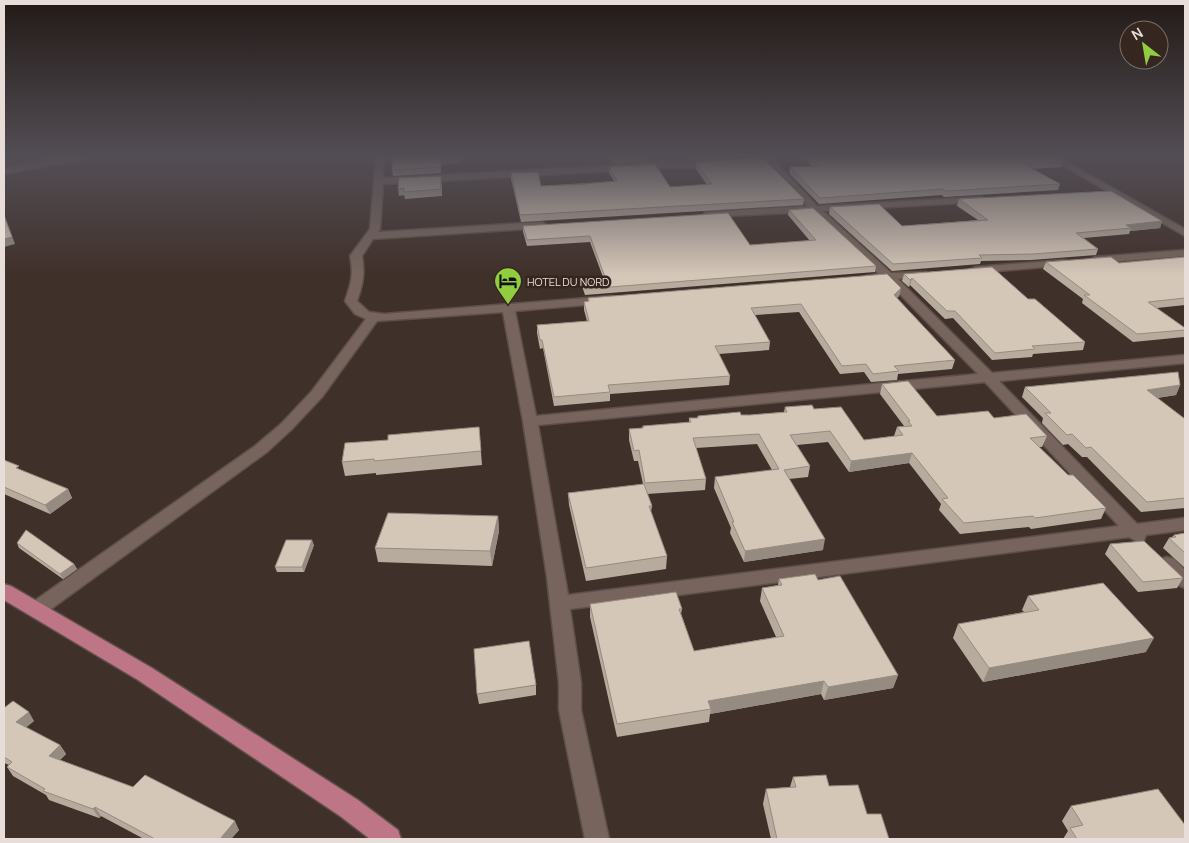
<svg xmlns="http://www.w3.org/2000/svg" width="1189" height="843" viewBox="0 0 1189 843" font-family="Manrope,sans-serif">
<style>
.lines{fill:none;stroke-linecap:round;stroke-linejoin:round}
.minor-casing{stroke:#5d4f4a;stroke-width:3}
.trunk-casing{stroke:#5d4f4a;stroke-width:3}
.minor{fill:#77655d;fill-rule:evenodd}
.trunk{fill:#be7585;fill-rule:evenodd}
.wall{fill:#b7ab9e}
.shaded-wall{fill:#958b81}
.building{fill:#d5c7b8;stroke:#958b81}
.labels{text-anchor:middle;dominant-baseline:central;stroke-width:5;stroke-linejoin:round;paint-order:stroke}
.far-poi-label{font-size:11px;fill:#e8ddd9;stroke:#362620;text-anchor:start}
</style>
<rect width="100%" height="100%" fill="#40302a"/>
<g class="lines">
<g class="minor-casing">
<path id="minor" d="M66,157h17l-4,3 -75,14v-6z
M376,157h8l-1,21 216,-12 38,-4h52l50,-5h32l46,49 165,-9 2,2 -5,3 -156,9 68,62 35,-1 2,2 -2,2 -28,3 94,94 193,-18v8l-186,18 138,143 48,-6v12l-39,5 -2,5 -6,2 -9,-5 -559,72 11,74v27l28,129h-24l-26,-129v-27l-12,-106 -24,-156 -20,-109 -126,9 -55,76 -31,33 -24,22 -223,162 -7,2 -7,-2 -3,-5 3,-5 225,-158 26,-22 31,-33 54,-72 -11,-5 -10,-13c6,-17 9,-27 5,-45l20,-27zM763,159l44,47 -99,6 -4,1v4l108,-5 67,62 -13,2 -2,2 2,2h20l92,94 -442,42 -21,-105 93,-8 4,-1 2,-3 -2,-3 -228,18 -15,-2 -12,-11c6,-17 8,-28 5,-45l11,-17 169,-11 5,-3 -5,-3 -164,10 2,-3 3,-45 216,-12 38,-4h52zM985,382l134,144 -551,69 -30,-170z
M1048,157h10l127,72v7z
M1185,250v6l-90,7 -6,-3 6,-3z
M1064,260l4,1 2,2 -2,2 -93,8 -6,-3 6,-3z
M1167,557l7,2 11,11v18c-10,-3 -22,-14 -27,-24l2,-5z"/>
</g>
<g class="trunk-casing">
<path id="trunk" d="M4,584l7,2 141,82 206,132 40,30 3,9h-31l-30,-23 -202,-136 -134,-80z"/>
</g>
<use href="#minor" class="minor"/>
<use href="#trunk" class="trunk"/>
</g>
<path class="wall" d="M610,157h38v3l-35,3z
M803,157h252l8,5 -2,5 -29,2 28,15 -2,6 -114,7 -2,-2 -123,9 -30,-31 1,-6h23z
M462,162l-21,3v8l-48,3 -1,-6z
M696,163l108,36 -1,6 -282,17 -10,-43v-6l30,13 73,-5 -5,-8v-6l61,20 37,-2 -11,-16z
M442,183v13l-37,3 -1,-4 -5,1 -1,-7z
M959,199l203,22 -2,7 -30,3 -1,3 -45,4 14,11 -2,6 -65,5 -50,1 -1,3 -88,7 -63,-57 1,-7 72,19 76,-6 -21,-14z
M789,210l87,56 -1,6 -290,23 -3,-9v-7l21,-2 -13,-35 -63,4 -4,-14v-6l227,19 60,-4 -22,-26z
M1185,257v48l-28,3 28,20v6l-1,3 -51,5 -51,-39 1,-4 -40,-30 3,-7 73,1z
M904,274l124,25 57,43 -2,8 -50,4 -1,3 -40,3 -39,-42 -8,1 -35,-34 -1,2 -7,-6z
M901,288l-2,8 -2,2 58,62 -3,9 -54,5 -1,6 -26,2 -7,-10 -24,2 -41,-62 -44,3 15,27 -1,8 -50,4 11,22 -1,9 -119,9v7l-56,5 -11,-58 -3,1 -3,-16v-8l50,-4 -3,-11v-8l4,-1v-3z
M882,384l55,32 57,2 53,18 -5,11h-3l29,28 38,33 -5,11 -70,10 -2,-2 -69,7 -21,-24 2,-6 -32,-41 -60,9 -21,-30 -31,3 13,21 -2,11 -19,2 34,71 -79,12 -14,-29 1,-5 -17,-40 1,-11 57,-7 -15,-26 -61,4 10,31 -1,11 -58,4 5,12 -1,6 16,44 -1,13 -80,12 -17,-76 -1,-12 75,-9 -5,-23h-4l-5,-21v-11l13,-1 1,-2 46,-3v-5h8l1,-2 43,-1h9l34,-3 1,-5 29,2 50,31 30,-4 3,-9 7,-1 -24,-32z
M1180,385l-4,10 -19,3 28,21v89l-44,4 -54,-55h-5l-14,-13 -5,1 -21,-22 1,-5 -21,-21 3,-10z
M479,427l3,38 -106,10v-2l-31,3 -3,-14 46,-22z
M4,460l17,10 47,19 4,9 -22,16 -46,-20z
M498,516l1,15 -7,35 -114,-4 -3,-14z
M1185,533v35l-22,-20 6,-10 3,-1 2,-2z
M17,543l57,21 3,5 -14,10 -44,-31z
M1110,544l73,34 -6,10 -39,4 -33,-38z
M314,545l-10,27h-27l-2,-5z
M779,579l39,1 80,95 -5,13 -69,12 -3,-6 -111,20 -1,8 -92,15 -27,-120v-13l92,5 -1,5 13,37 82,-14 -16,-36 2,-13 16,-3z
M1028,596l118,56 -163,30 -30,-44 5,-14 66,-12 -2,-2z
M536,685v10l-57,9 -2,-10z
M4,708l30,13 -8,6 34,18 6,9 -6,6 179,70 -8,9h-87l-43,-23 -2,2 -50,-18 -3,-5 -33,-19 -6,-9 2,-2 -5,-2z
M793,777l36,9 38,28 22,25h-118l-8,-35 3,-15 24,-2z
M1071,806l114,33h-122l5,-8 -6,-10z"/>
<path class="shaded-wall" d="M461,157l1,5 -21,3v8v-14z
M613,157h35v3l-35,3z
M689,157h43l-43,3z
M4,214l11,30 -11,3z
M1162,221l-2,7 -30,3 1,-3 -5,-3z
M912,278l-2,7 -1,2 1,-7z
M901,288l-2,8 -7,7 2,-8z
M1180,385l-4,10 -33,5 4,-10z
M912,453l-3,10 -60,9 2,-11z
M68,489l4,9 -22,16 -5,-9z
M498,516l1,15 -7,35 -2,-15z
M825,539l-2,11 -79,12 1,-11z
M312,540l2,5 -10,27 -2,-5z
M74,564l3,5 -14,10 -3,-5z
M1154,638l-8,14 -163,30 6,-14z
M898,675l-5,13 -69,12 4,-13z
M824,681l-3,13 -111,20 1,-5 -3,-8z
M29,712l5,9 -12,10 -6,-9z
M60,745l6,9 -12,11 -5,-9z
M95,807l6,9 -2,2 -6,-9z
M235,821l4,9 -8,9h-11z"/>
<path class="building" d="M392,157h69l-20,2v8l-49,3z
M756,157h6l42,42 -284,16 -9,-42 27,-1 3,14 43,-2 33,-3 -8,-14 46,-3 15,23 42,-3 -16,-21z
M809,157h246l8,5 -39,2 36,20 -114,7 -3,-2 -123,9 -30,-31 29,-1z
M441,176v13l-37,3v-4l-6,1 1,-11z
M1111,191l51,30 -36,4 5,3 -55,5 22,16 -65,5 -54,1 3,3 -89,6 -63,-57 49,-3 23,22 86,-6 -29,-21z
M813,208l63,58 -291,23 -3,-10 23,-2 -15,-41 -63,4 -4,-14 205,-13 22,32 66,-5 -27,-30z
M4,215l8,22 -8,2z
M1111,257l8,6 66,-6v41l-37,4 37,26v2l-48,4 -53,-39h6l-44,-33z
M992,267l36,32h7l50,43 -53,4 3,3 -40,4 -40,-42h-8l-35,-33 -2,2 -6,-6z
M887,274l14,14 -7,7 61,65 -61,6 5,5 -26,3 -7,-10 -24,2 -41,-62 -50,4 19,34 -55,4 15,30 -122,9 2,7 -56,5 -12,-57h-2l-3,-15 52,-4 -5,-19 5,-1 -1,-3z
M1178,372l2,13 -33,5 38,29v79l-38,4 -56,-55 -5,1 -14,-14 -5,1 -22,-22h6l-26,-26z
M908,381l29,35 51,-5 6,7 32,-4 21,22 -17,2 38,37h5l33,33 -71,10 -2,-2 -69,7 -22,-24 6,-1 -36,-45 -61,8 -21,-30 -40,4 20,31 -26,4 41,69 -80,12 -13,-29h2l-19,-45 64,-8 -20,-35 -66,4 13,41 -61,4 -6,-33 -5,1 -5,-22 14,-1v-2l48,-4 -2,-4h9v-2l42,-4 1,3h9l37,-3 -2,-5 27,-2 2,4 27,-2 23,33 39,-5 -6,-8 15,-1 -4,-5h2l-28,-37z
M479,427l2,24 -107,10v-2l-32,3 3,-19 43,-3v-5z
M4,460l15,6 -3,2 52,21 -23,16 -41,-18z
M644,484l8,22h-3l18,50 -81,12 -18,-75z
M388,513l110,3 -8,35 -115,-3z
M26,530l48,34 -14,10 -43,-31z
M1185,533v20l-16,-15 7,-1 -2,-2z
M286,540h26l-10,27h-27z
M1144,541l39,37 -40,4 -33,-38z
M815,574l3,6 22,-4 58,99 -70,12 -4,-6 -116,20 3,8 -94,15 -27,-120 86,-12 6,17h-3l15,42 90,-15 -22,-48 20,-3 -3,-6z
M1103,583l51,55 -165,30 -31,-44 81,-14 -11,-14z
M529,641l7,44 -59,9 -3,-45z
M13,701l16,11 -13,10 44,23 -11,11 84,31 12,-12 90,46 -15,18h-65l-60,-32 -2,2 -50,-18 2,-2 -38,-22 5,-5 -8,-5v-49z
M826,775l3,11 29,-1 9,29h14l8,25h-112l-11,-50 30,-2 -3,-10z
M1158,789l27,36v14h-108l-7,-11 13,-3 -12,-19z"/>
<linearGradient id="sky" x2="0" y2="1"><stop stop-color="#231a17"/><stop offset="0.57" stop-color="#534e55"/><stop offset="1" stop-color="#534e55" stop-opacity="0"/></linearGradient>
<rect width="1189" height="275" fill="url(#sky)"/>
<defs>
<g id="hotel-pin" transform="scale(1.4375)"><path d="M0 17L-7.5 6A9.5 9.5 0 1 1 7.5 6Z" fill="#91cd3f" stroke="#362620"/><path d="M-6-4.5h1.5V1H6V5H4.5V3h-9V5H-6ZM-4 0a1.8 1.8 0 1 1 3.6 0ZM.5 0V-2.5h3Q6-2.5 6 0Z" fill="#111"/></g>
</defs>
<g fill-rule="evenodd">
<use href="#hotel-pin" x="508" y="281"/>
</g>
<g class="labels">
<g class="far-poi-label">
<text x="527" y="281">HOTEL DU NORD</text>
</g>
</g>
<rect width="1189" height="843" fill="none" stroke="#e8ddd9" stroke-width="10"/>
<g transform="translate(1144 45) rotate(329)"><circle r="24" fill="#362620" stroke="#7d6f6a"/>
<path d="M0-4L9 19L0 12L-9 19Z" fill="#91cd3f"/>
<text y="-8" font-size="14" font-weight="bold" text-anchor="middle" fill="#e8ddd9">N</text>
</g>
</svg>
